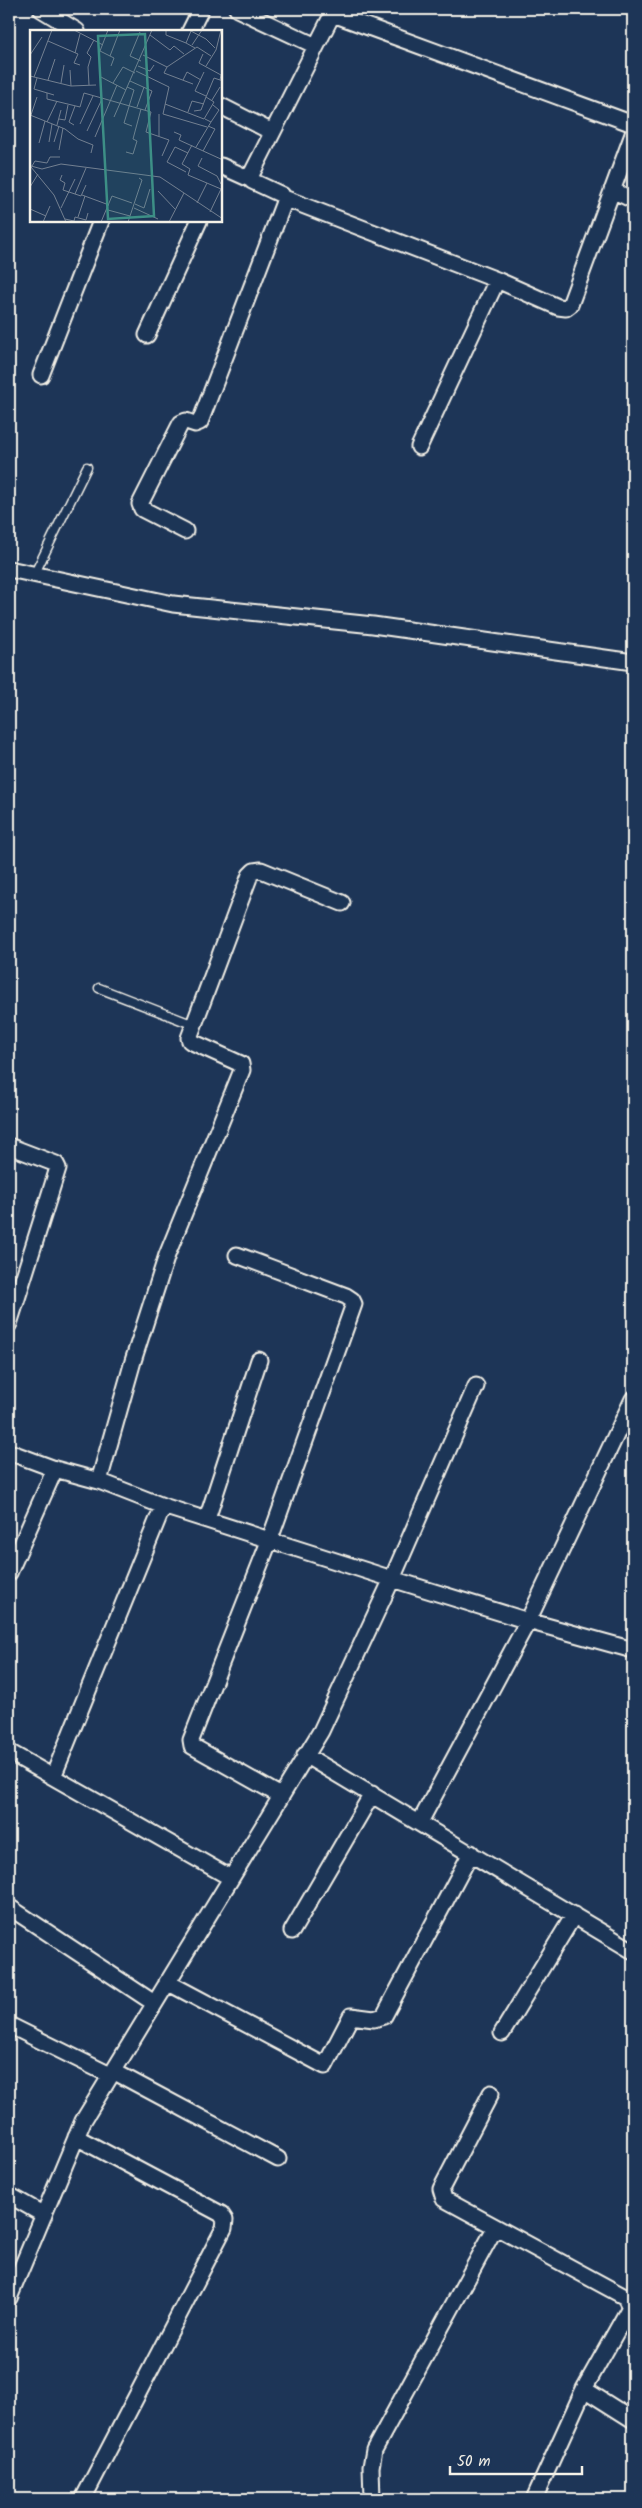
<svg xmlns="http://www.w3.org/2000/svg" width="642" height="2508" viewBox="0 0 642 2508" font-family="Kalam,sans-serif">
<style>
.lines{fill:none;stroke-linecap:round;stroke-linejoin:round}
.lane-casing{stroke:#f4f1e8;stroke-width:11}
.street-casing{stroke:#f4f1e8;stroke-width:19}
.lane{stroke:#1d3557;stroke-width:8}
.street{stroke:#1d3557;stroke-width:15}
.inset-road{fill:none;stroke:#738091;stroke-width:1}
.view{fill:#3d8f86;fill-opacity:0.15;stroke:#3d8f86;stroke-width:2.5}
.inset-edge{fill:none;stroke:#f4f1e8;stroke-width:2.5}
</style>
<rect width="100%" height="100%" fill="#1d3557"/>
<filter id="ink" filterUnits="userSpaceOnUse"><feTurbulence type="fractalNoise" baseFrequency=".02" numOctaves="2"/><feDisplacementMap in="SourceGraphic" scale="10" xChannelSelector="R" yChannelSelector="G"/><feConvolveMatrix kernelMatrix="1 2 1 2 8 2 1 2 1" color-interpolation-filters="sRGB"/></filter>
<g filter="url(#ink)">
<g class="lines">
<g class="lane-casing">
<path id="lane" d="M34,575l53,-108
M99,988l95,37"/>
</g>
<g class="street-casing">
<path id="street" d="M41,9l36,22
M237,9l79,37
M333,14l300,110
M190,31l11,-22
M221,106l51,26
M221,166l29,13
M612,190l21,10
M284,198l213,82 61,27 8,1 4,-3 63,-171
M147,335l52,-114
M41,375l60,-154
M419,447l78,-167
M185,531l-43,-22 -2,-5 41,-81 5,-2 9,3 5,-2 84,-220 -2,-7 -30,-14 -2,-4 85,-168
M9,569l164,35 200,21 260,37
M9,1146l47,18 2,4 -49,156
M237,1255l109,41 6,4 2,4 -84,235 -79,201 1,6 89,50
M9,1452l46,17 44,12 64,25 229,73 136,42 105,29
M99,1481l34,-120 34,-106 75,-185 -1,-6 -51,-23 -1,-3 61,-163 4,-4 7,-1 81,33
M207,1519l52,-159
M9,1573l46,-104
M9,1752l222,126
M305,1755l328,196
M53,1777l110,-271
M420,1822l108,-201 105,-222
M9,1907l145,96
M292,1931l80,-137
M167,1982l158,84 26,-50 23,3 10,-3 87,-163
M9,2025l101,50
M502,2033l72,-118
M113,2071l165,88
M491,2093l-50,96 3,10 181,98 5,10 -46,82 -50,110
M76,2137l145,77 4,6 -1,8 -141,271
M9,2195l35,20
M9,2298l74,-177 238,-390 71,-152 84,-193
M584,2389l49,31
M372,2499l-1,-32 3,-17 121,-222"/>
</g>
<use href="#lane" class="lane"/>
<use href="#street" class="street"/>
</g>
</g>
<g transform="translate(30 30)">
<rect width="192" height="192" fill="#1d3557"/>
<path class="inset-road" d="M44,0l29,15M78,0l-8,21 14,7 -3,8M136,0v5l20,8M159,0l17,9 9,9M161,1l-5,12 9,5M110,2l-10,24 11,5M120,5l20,15 4,-4 10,8M18,11l30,13 -4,9 6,2M162,15l10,-15M45,23l5,-19M173,24l-4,9 22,12 -1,5M0,25l12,-18M113,25l24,12 30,-20 14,9M80,26l10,-26M108,36l12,5 4,-6M176,36l10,-16 5,-20M137,37l-3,6 29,11M40,40l1,16M106,41l33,16 -6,27 44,13M174,42l-9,19 11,5M0,46l41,10 25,-1M69,46l27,14M4,47l18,-47M7,48l-3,11 20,6M18,50l7,-21M153,50l4,-8 14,8M100,51l22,10 -7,19M31,53l3,-18M83,53l10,-16 12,6M59,55l-1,-18 3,-10 -4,-4 7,-13M97,57l7,3 -10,33 8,3M17,63v6l33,8 4,-14 67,19 -5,20 23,8 -7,16M182,70l8,-13M135,74l39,15 10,-17 -8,-5 8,-19 9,3M107,77l7,-20M164,81l7,-1 5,-13M158,82l4,-11 12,3M0,85l35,14 13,10 15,6 -2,8M1,85l6,-18M84,87l38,-87M29,89l6,1 3,-15M17,92l10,-21M181,92l8,-12 -6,-5M50,94l13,-28M27,95l4,-15M44,95l-5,-3 6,-16M57,101l15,-32M144,102l7,3 -2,5 44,20M129,106v-22M65,107l22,-52M19,112l3,-18M24,112l5,-16M9,113l6,-22M166,117l15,-25 -6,-3M29,120l4,-22M173,121l12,-22 -7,-3M96,122l7,2 4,-13 -4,-2 8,-30M172,128l-4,8 19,10 4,8M152,134l8,5 -2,6 33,14M152,134l10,-19M1,136l11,3 19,-5 99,13 63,42M2,136l3,-5 12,2 3,-6h10M1,137l23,28 12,27M156,142l-19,-10 8,-15 13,6M32,145l-2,5 5,3 -2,7 18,6 5,-11M0,157l8,-13M128,161l17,18M45,164l11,-26M52,165l27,10M167,173l10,-20M105,174l9,4 6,-19M31,178l14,-29M104,178l24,11M0,179l16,7M78,180l22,6M180,182l11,-23M48,187l7,-21M35,189l9,2 1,-4 11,3 2,-7M13,192l7,-16M71,192l11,-26 20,7M98,192l14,-42 -3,-2M139,192l15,-29"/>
<path class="view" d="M115,4l9,182 -46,3 -10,-183z"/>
<rect width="192" height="192" class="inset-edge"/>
</g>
<rect width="642" height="2508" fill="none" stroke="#1d3557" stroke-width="30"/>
<rect x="15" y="15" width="612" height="2478" fill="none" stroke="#f4f1e8" stroke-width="2" filter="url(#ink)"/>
<path d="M450 2466v8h132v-8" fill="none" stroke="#f4f1e8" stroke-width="2.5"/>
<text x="457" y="2466" font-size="15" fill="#f4f1e8" stroke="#1d3557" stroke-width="4" paint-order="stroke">50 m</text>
</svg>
